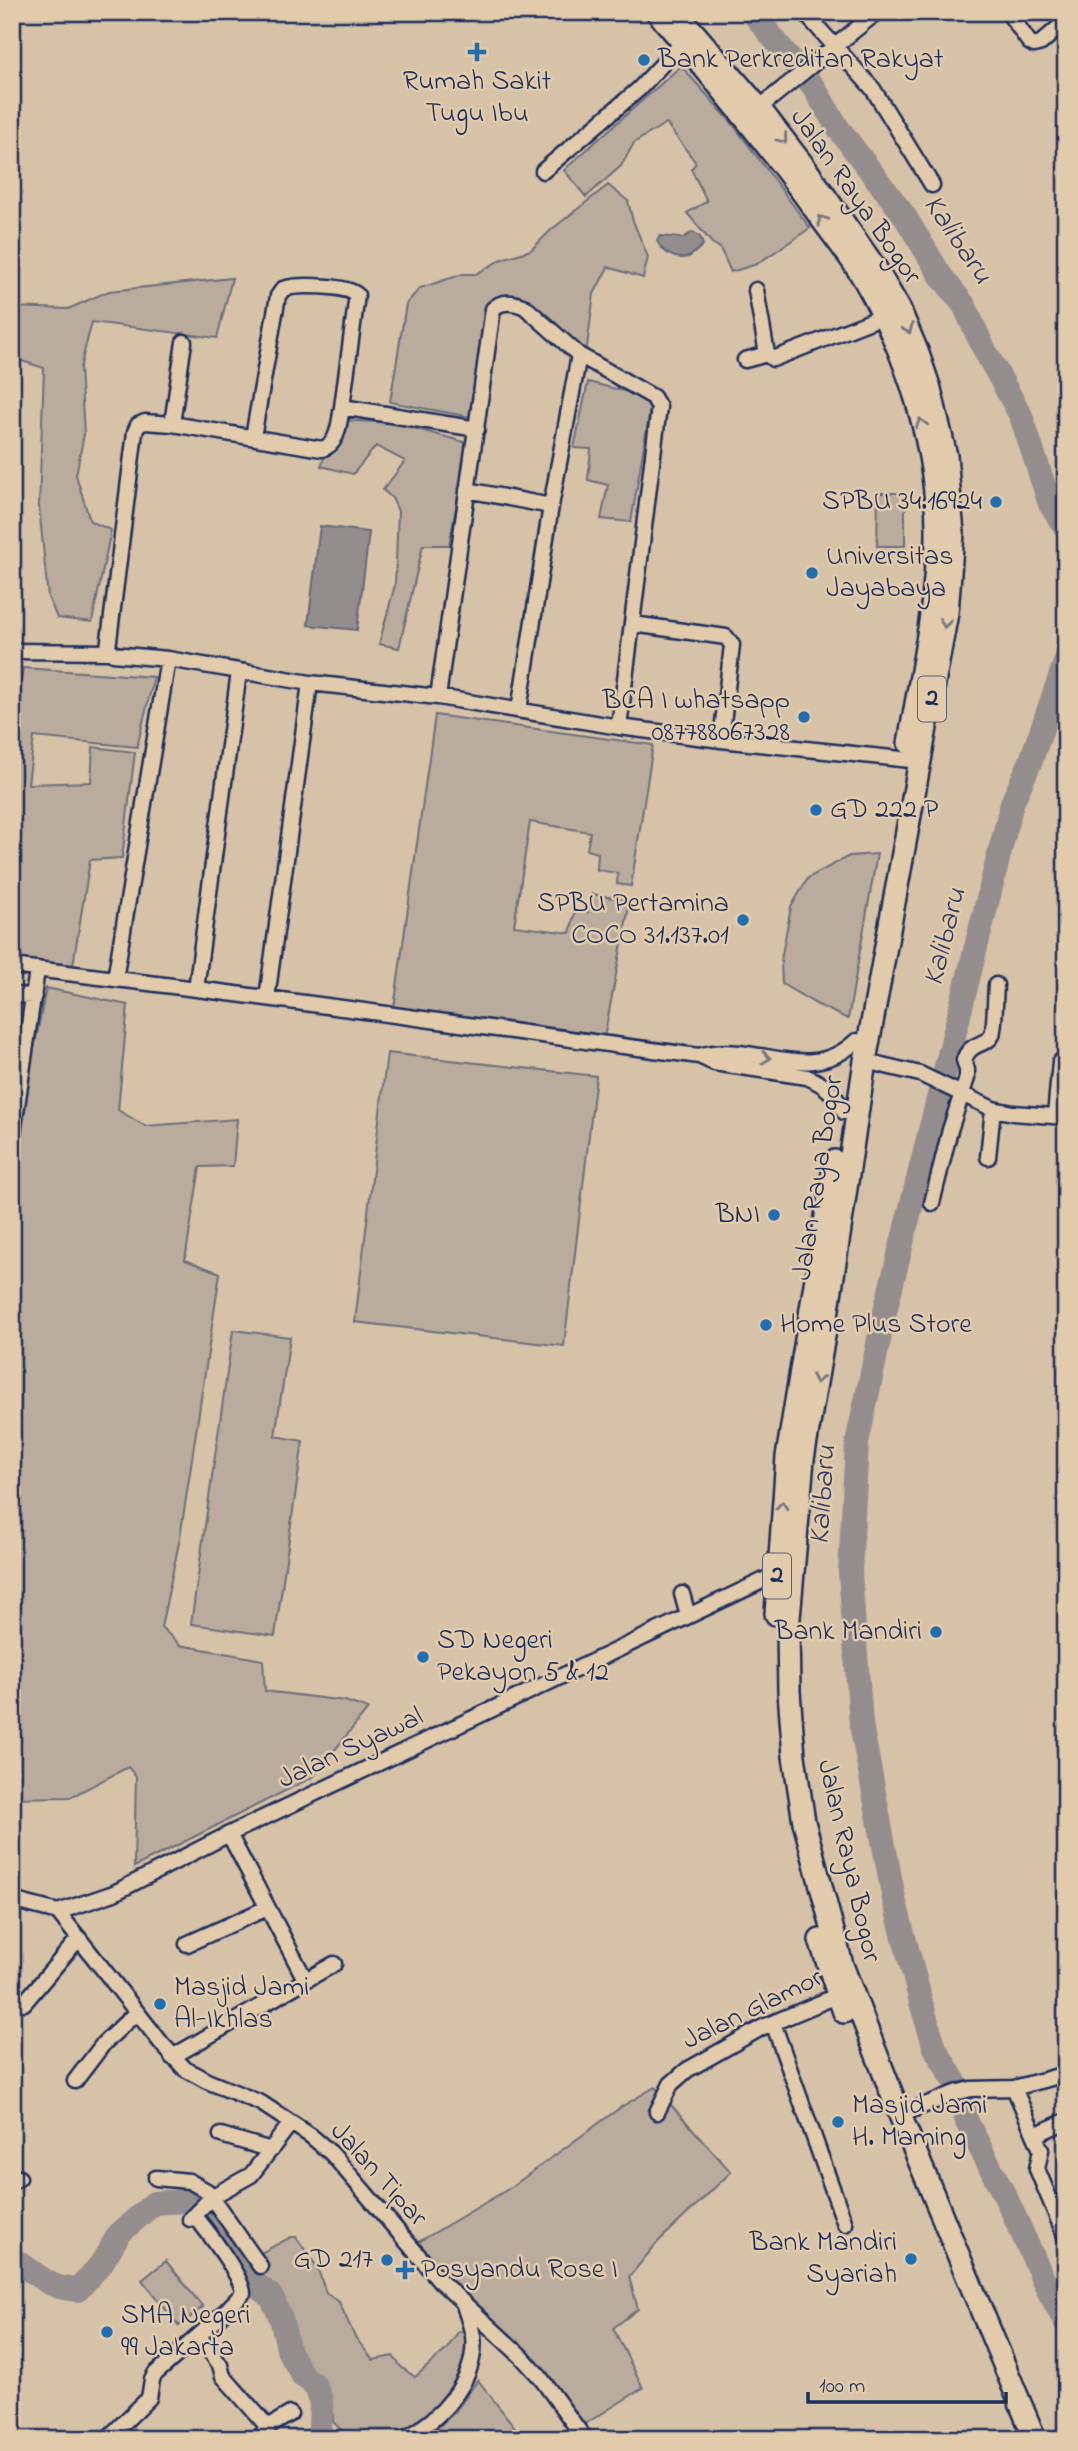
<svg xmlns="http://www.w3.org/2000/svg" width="1078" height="2451" viewBox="0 0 1078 2451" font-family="'Indie Flower',sans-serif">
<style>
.green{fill:#baac9c;stroke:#6a6e7d;stroke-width:2}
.water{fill:#948d8d;stroke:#64677a;stroke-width:2}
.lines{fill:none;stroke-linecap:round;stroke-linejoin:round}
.river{stroke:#948d8d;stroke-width:24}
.minor-casing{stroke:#1b2f5e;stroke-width:19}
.highway-casing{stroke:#1b2f5e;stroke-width:26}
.minor{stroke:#e2cbab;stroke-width:14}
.highway{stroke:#e2cbab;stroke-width:21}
.oneway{stroke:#757581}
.poi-dot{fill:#1f6fb2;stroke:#e2cbab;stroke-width:2.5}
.labels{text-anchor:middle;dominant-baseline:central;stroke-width:5;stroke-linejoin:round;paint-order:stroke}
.shield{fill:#e2cbab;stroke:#575e75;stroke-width:2}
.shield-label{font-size:26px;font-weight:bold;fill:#1b2f5e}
.poi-label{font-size:28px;fill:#1b2f5e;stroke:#e2cbab;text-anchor:start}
.street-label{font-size:28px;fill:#1b2f5e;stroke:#e2cbab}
.water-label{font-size:30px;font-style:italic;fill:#2d3d65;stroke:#e2cbab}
</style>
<rect width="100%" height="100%" fill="#d6c2a6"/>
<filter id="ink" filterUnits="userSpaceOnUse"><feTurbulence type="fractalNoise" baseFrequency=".0143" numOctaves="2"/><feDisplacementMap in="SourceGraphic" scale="14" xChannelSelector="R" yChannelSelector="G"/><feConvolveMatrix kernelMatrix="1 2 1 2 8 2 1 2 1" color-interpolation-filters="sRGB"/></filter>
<g filter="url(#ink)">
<path class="green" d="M681,66l51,57 78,105 -53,36 -26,8 -11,-24 -8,-5 -25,-30 20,-12 -16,-32 5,-6 -30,-40 -32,20 -13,23 -35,31 -22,-27z
M608,185l20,16 5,20 15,36 -5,21 -35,-11 -14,27 -8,60 -60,-52 -39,14 -7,31 -9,70 -81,-15 16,-98 14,-16 43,-14h13l26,-15 29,-9 20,-20z
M232,278l-15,60 -125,-16 -12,46 4,66 -8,41 14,46 21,9 -19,92 -35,-4 -9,-21 -9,-91 5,-138 -32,-10v-51l56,2 41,-18z
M588,382l64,16 -21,124 -30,-3 7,-34 -20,-5 3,-31 -17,-1z
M339,420l56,3 73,20 -19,102h-26l-24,103 -20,-4 16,-59 3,-74 -6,-13 -9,-8 22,-29 -29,-15 -23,28 -32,-8z
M878,493h27v53h-28z
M23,668l131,9 -17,70 -103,-10 -6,47 63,-2 2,-35 42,5 -13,106 -32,2 -17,105 -61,-6v-233z
M435,715l218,30 -22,141 -14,-2 1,-11 -21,-3 1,-17 -11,-3 3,-18 -60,-10 -16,104 56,7 5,-23 13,2 4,-18 38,7 -26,137 -210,-30z
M877,854l-29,165 -32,-15 -34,-20 -1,-24 10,-53 17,-29 41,-22z
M46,988l82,17 -10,105 27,16 92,-7 -4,47 -33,1 -15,93 35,13 -40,265 -19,89 19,18 83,15 2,31 80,10 23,8 -55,68 -179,90 2,-90 -8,-10 -57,30 -59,1v-637z
M387,1053l209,23 -32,270 -209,-24z
M233,1330l57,7 -15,99 28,5 -28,195 -84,-12z
M655,2087l76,85 -74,71 -28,34 9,32 -25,19 30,60 -63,39 -168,-181 98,-58 111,-81z
M291,2237h5l21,30 9,26 13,9 16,35 18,23 20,-4 8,11 14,10 31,-27 13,-19 9,3c9,31 -33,92 -63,101 -17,6 -38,5 -55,3l-17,-16 -1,-20 -11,-26 -16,-9 -4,-6 -3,-17 -14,-46 -6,-10 -15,-12 -12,-18z
M166,2261l37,46 -24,19 -37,-46z
M478,2380l46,59h-99l30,-27z"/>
<path class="water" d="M693,232l7,5 3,8c-4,3 -10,10 -15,12 -14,4 -25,-5 -31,-16l3,-5 23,2z
M320,526l49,6 -12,98 -49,-5z"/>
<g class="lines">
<path class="river" d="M752,12l62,76 24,40 66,87 37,61 23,29 19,42 38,69 29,88 16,24
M1066,660l-36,103 -18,40 -126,504 -29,136 -7,129 11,152 33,175 28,107 13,42 23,39 9,35 40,78 42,92 17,31
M12,2259c28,14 31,29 66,31l23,-26 18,-30 35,-31 28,-2 20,8 18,17 26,50 25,21 10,21 8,34 14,24 12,9 6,15 -1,31 -4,8"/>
<g class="minor-casing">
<path id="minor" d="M804,12l69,77 59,96
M1008,12l21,30 5,3 7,-2 25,-22
M759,108l118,-96
M543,171l96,-82 44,-47
M756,290l11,64 6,5 111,-43
M184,342l-12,82 150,25c17,-5 17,-27 20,-42
M745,360l22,-6
M253,437l25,-141 5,-7c14,-5 64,-4 74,6l-15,112 135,22
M467,490l84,16
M633,624l93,13 6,8 -11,95 199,21
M12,651l98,1
M168,659l-55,-5 -5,-6 27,-216 3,-7 7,-3 27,2
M438,697l55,-388c9,-9 21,-7 32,-2l54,48 74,42 6,10 -40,320
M519,710l32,-204 28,-151
M721,740l-102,-13 -181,-30 -128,-14 -142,-24 -53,320c195,23 389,52 584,77l15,7 93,14c19,8 28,17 37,35
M12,966l103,13
M196,989l43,-317
M12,995l22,1
M267,998l43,-315
M699,1056c55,-17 109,31 157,-15
M865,1061l55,13 73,35 20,4 53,4
M1055,1116l5,-54
M12,1140l25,-170
M988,1157l5,-48
M932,1203l18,-73 17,-52v-8l-3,-10c6,-19 23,-14 28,-25 3,-9 3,-39 4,-50
M682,1594l6,22
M229,1834l76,145
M12,1900l46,12
M58,1912l56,-19 115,-59 548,-260
M58,1912l104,132 23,25 22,12 54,22 50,33 21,18 109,128 80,74 19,21 45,62
M187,1944l80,-36
M24,2003l55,-65
M773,2023l72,201
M172,2057l162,-93
M75,2081l29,-38 33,-31
M1014,2088l27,62 -4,19 29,69
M657,2112l14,-28 16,-14 76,-43 83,-35
M900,2115l55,-22 16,-4 43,-1 52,-14
M221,2135l50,15
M1035,2135l31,-14
M156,2178l33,3 18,10 53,75
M12,2182l7,-4
M190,2219l23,-23 38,-21 40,-52
M199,2336l21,29 3,11 45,51
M107,2439l42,-41 3,-18 3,-6 66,-58 22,-23c-1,-17 -37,-64 -49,-78
M258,2439l10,-12 22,-13
M404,2439c36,-19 74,-59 69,-103 -2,-11 -6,-21 -9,-31"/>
</g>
<g class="highway-casing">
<path id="highway" d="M657,12c56,65 109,130 159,199 16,23 35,45 49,70 42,73 71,162 72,247 1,72 -16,145 -28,215
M676,12l83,96 47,61 70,100 23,39 18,43 13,38 16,67 7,77 -6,80 -82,448 -41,275 -21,123 -15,170 1,63 5,64 10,66 38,143 58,150 135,324
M776,1614l11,-157 48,-296
M820,1940l24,72"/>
</g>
<use href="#minor" class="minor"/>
<use href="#highway" class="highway"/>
</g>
<defs><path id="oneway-chevron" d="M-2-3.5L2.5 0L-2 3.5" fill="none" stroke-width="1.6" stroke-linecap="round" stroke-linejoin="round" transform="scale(1.75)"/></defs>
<g class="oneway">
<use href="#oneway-chevron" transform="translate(783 139) rotate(52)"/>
<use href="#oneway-chevron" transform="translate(822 220) rotate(-126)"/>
<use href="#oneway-chevron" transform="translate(908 329) rotate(67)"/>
<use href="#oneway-chevron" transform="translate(921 423) rotate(-105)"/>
<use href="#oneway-chevron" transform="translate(945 623) rotate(99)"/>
<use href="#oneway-chevron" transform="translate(766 1058) rotate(7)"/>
<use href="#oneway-chevron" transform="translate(817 1379) rotate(100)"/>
<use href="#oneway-chevron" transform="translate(782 1506) rotate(-85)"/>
</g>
</g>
<g class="poi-dot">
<path d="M473.5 41.5h7v7h7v7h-7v7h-7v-7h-7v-7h7z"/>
<circle cx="644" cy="60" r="7"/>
<circle cx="996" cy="502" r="7"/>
<circle cx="812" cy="573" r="7"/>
<circle cx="804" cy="717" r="7"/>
<circle cx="816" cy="810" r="7"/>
<circle cx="743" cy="920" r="7"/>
<circle cx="774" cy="1215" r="7"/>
<circle cx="766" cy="1325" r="7"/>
<circle cx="936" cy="1632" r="7"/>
<circle cx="423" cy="1657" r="7"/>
<circle cx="160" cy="2004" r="7"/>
<circle cx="838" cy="2122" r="7"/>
<circle cx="911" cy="2259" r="7"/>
<circle cx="387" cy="2260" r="7"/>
<path d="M401.5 2259.5h7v7h7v7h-7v7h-7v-7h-7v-7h7z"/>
<circle cx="107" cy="2332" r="7"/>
</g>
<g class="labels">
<g class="shield">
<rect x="918" y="676.5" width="28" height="45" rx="5"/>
<rect x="763" y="1553.5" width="28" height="45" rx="5"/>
</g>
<g class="shield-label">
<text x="932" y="699">2</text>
<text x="777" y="1576">2</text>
</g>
<g class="poi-label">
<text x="658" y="60">Bank Perkreditan Rakyat</text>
<text x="477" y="82" text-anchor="middle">Rumah Sakit<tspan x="477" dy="32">Tugu Ibu</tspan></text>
<text x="982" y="502" text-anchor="end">SPBU 34.16924</text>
<text x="826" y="557">Universitas<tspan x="826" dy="32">Jayabaya</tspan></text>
<text x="790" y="701" text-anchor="end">BCA I whatsapp<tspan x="790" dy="32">087788067328</tspan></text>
<text x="830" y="810">GD 222 P</text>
<text x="729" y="904" text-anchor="end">SPBU Pertamina<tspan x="729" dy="32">COCO 31.137.01</tspan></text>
<text x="760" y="1215" text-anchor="end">BNI</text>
<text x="780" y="1325">Home Plus Store</text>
<text x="922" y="1632" text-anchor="end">Bank Mandiri</text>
<text x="437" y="1641">SD Negeri<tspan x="437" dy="32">Pekayon 5 &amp; 12</tspan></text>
<text x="174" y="1988">Masjid Jami<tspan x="174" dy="32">Al-Ikhlas</tspan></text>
<text x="852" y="2106">Masjid Jami<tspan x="852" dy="32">H. Maming</tspan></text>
<text x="897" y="2243" text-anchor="end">Bank Mandiri<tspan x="897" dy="32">Syariah</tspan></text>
<text x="373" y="2260" text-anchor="end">GD 217</text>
<text x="421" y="2270">Posyandu Rose I</text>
<text x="121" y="2316">SMA Negeri<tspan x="121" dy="32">99 Jakarta</tspan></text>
</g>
<g class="street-label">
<text transform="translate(855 197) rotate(55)">Jalan Raya Bogor</text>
<text transform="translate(819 1178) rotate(-81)">Jalan Raya Bogor</text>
<text transform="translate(351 1749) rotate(-25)">Jalan Syawal</text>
<text transform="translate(848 1861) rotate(77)">Jalan Raya Bogor</text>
<text transform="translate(753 2010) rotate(-26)">Jalan Glamor</text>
<text transform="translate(378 2175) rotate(48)">Jalan Tipar</text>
</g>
<g class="water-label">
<text transform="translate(957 240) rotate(56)">Kalibaru</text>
<text transform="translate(946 937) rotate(-76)">Kalibaru</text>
<text transform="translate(824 1495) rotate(-86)">Kalibaru</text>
</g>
</g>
<rect width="1078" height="2451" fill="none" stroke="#e2cbab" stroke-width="42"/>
<rect x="21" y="21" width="1036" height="2409" fill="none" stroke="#1b2f5e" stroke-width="2.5" filter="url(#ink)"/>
<path d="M808 2392v10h198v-10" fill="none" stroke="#1b2f5e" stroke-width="3.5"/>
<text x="819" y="2392" font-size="21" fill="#1b2f5e" stroke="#e2cbab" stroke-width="5" paint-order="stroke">100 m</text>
</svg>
